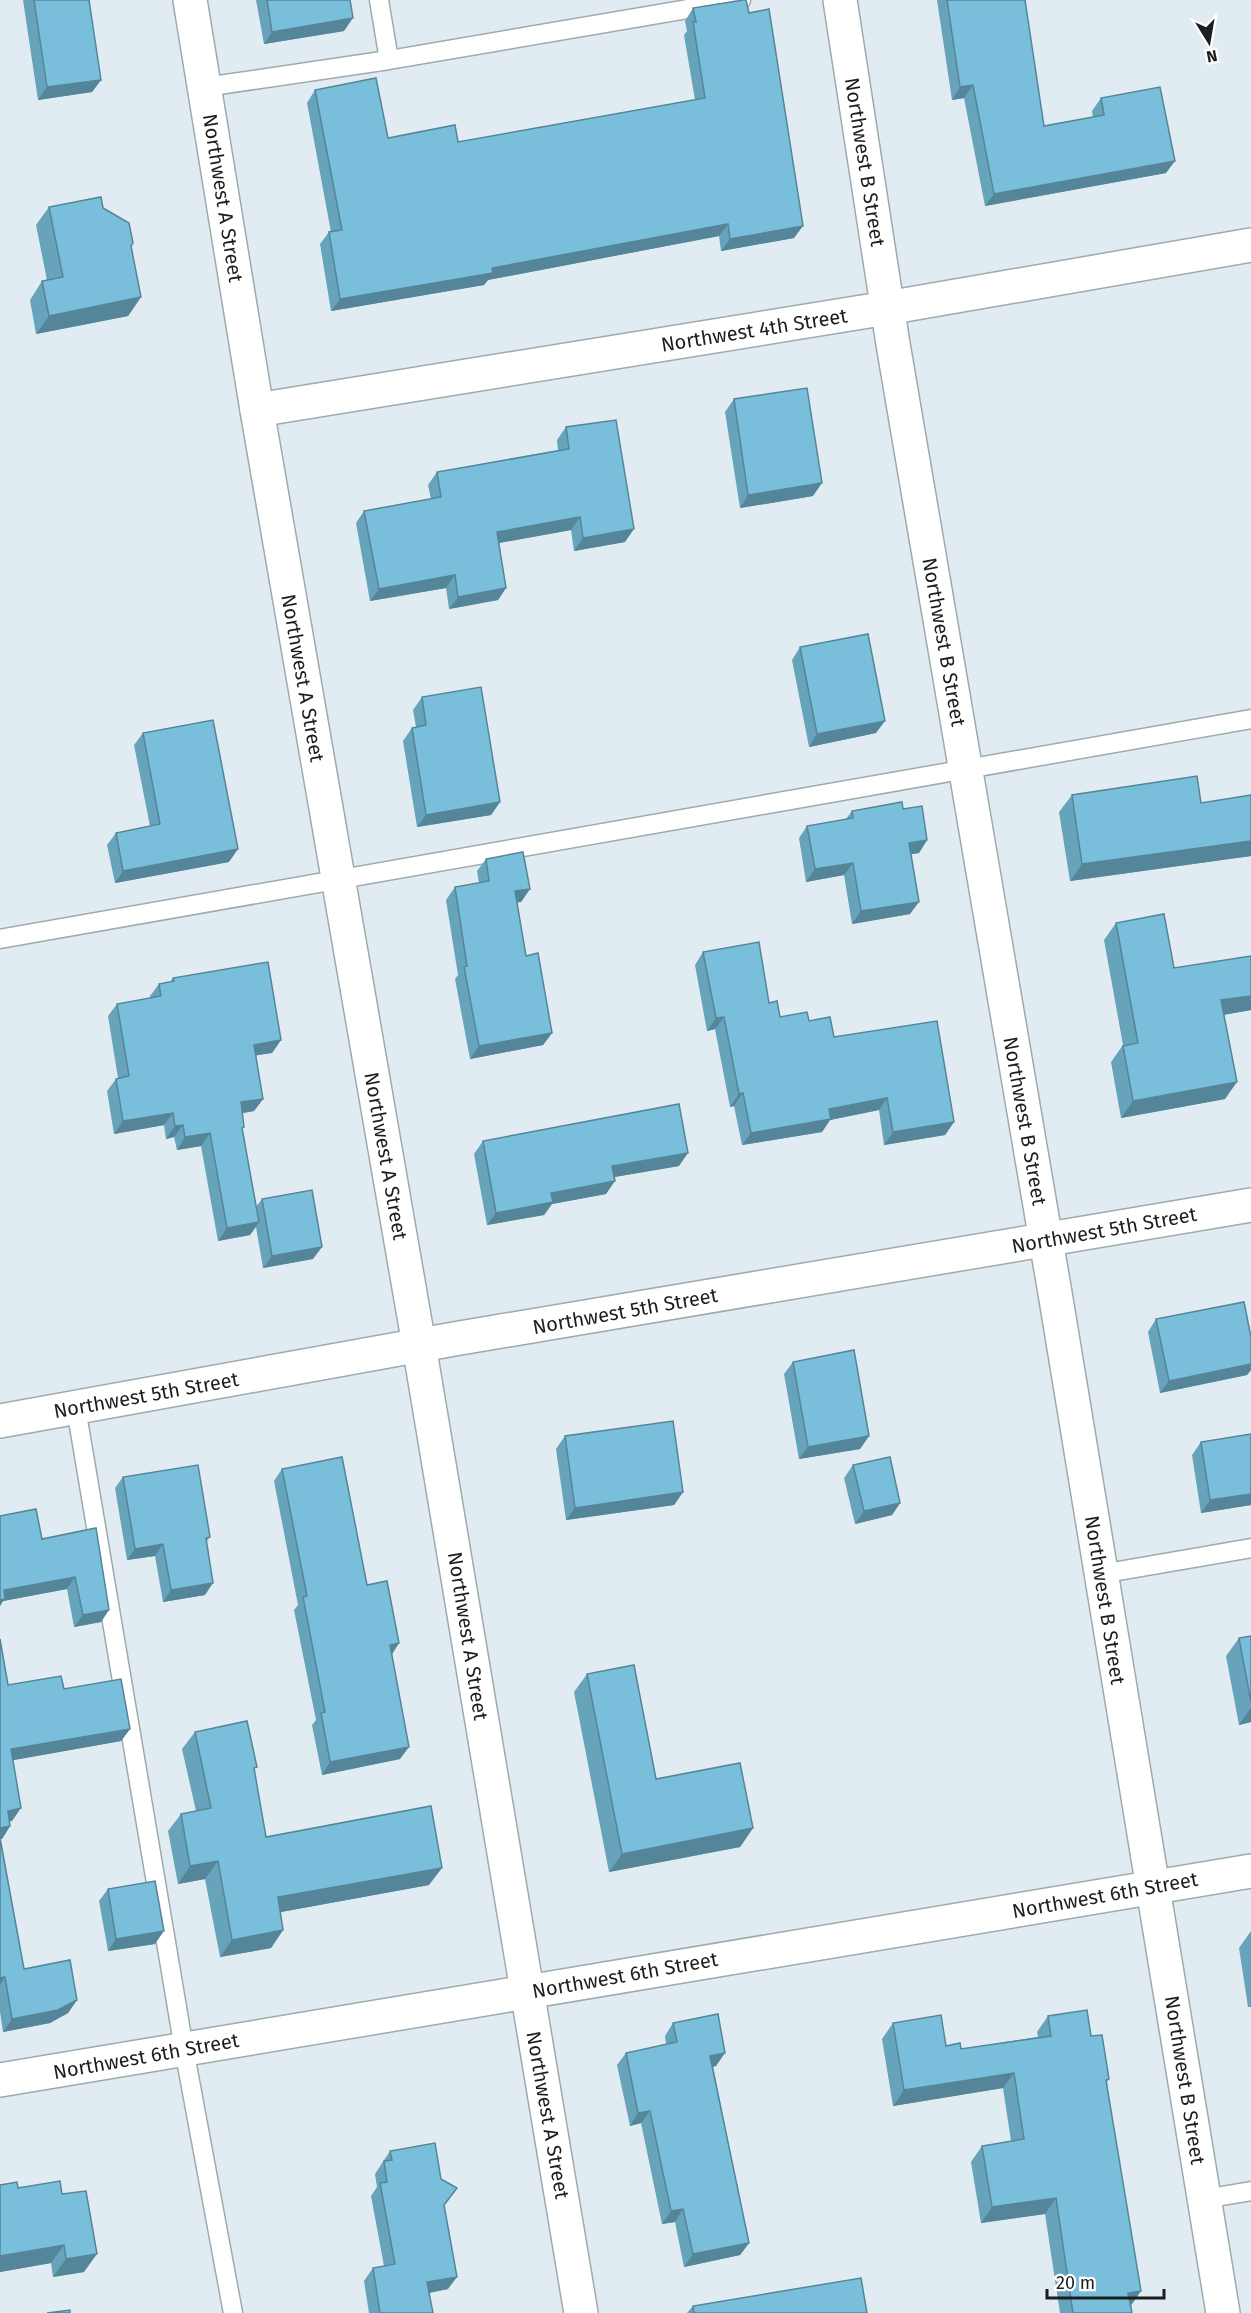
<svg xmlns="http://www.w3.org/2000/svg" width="1251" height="2313" viewBox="0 0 1251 2313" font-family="'Fira Sans',sans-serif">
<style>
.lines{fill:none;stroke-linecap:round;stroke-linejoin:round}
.lane-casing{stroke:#9faaaf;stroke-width:21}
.street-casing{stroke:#9faaaf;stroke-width:36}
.secondary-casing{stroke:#9faaaf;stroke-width:36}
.lane{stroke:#fff;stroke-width:18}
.street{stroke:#fff;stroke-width:33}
.secondary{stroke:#fff;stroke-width:33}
.wall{fill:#68a3bc}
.shaded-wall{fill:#558599}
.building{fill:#79bedb;stroke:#558599;stroke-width:1.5}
.labels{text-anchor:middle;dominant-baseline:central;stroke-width:4.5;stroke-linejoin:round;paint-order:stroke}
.street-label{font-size:20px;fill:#1a1e1f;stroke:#fff}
</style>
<rect width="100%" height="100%" fill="#e0ecf1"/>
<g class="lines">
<g class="lane-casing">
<path id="lane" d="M379,0l10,60
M205,87l184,-27 352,-60
M0,939l1251,-220
M76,1408l108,641 49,264
M1101,1574l150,-26
M1204,2199l47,-8"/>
</g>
<g class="street-casing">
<path id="street" d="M840,0l53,344 163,955 167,1014
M257,410l630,-102 364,-63
M0,2080l1251,-209"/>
</g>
<g class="secondary-casing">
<path id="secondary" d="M190,0l67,410 162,935 162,968
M0,1421l454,-82 797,-134"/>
</g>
<use href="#lane" class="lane"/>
<use href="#street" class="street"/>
<use href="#secondary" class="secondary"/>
</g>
<path class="wall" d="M23,0h66l12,80 -9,12 -54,8z
M256,0h94l-6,31 -80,13z
M937,0h88l19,126 49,-9 -1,-6 9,-13 65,75 -181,33 -21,-108 -12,2z
M693,8l101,230 -73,13 -2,-15 -231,44 -4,5 -153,26 -11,-67 9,-12h2l-24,-129 8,-13 73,48 70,4 237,-42 -11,-65 3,-4 -2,-10z
M49,207l54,1 28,39 10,50 -13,19 -92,18 -6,-34 12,-19 5,-1 -11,-55z
M734,399l79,97 -73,12 -15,-96z
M566,427l59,115 -51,9 -3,-21 -73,13 8,45 -8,12 -49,9 -3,-21 -76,13 -14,-78 8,-12 67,-12 -3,-14 9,-13 121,-22 -1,-10z
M800,647l76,86 -67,14 -17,-87z
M422,697l78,105 -9,13 -74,12 -14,-86 9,-13 4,-1 -3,-17z
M143,733l86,129 -114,21 -8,-38 9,-12 34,-7 -16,-81z
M1072,795l129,8 50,-8v61l-181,25 -11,-69z
M903,809l24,31 -8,13 -8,1 -1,60 -58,10 -8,-49 -38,7 -7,-44 8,-12 39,-7 6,-8z
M486,859l44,30 -9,13h-4l9,54 26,77 -9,12 -73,14 -15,-80 3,-4 -12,-75 9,-13 24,-4 -2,-12z
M1116,923l58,45 77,42 -27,5 1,84 -104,19 -10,-56 12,-17 -19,-105z
M703,952l66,51 11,14 29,4 25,16 120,85 -9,13 -61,10 -5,-35 -49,10 -8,12 -80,13 -8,-39 -4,1 -15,-78 -8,2 -12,-66z
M173,978l108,62 -9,13 -16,2 7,44 -9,12 -12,2 1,17 13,77 6,-8 51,60 -50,9 -7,-41 -6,8 -32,6 -17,-95 -24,4 -3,-13 -8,2 -2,-14 -50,9 -7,-43 9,-12 2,-1 -10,-62 9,-12 33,-6v-2l9,-12 11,-2z
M483,1141l196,25 -65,11 -8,17 -54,10 -8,11 -57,10 -13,-71z
M1156,1319l95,18v33l-4,5 -87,18 -12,-61z
M793,1362l76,74 -9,13 -61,10 -15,-85z
M1251,1434v71l-50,8 -9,-58 9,-13z
M565,1436l118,56 -9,13 -108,15 -10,-71z
M853,1465l47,38 -8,12 -37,9 -11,-46z
M282,1469l85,116 32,58 -8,12 9,104 -78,16 -10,-50 4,-5 -22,-110 4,-5 -24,-124z
M123,1477l87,60 -4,5 -1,53 -42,7 -8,-46 -28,4 -12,-72z
M0,1516l42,23 54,-11 5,94 -27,5 -7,-38 -64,12 -3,5z
M1251,1636v86l-12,3 -13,-69 13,-18z
M0,1639l8,46 56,4 66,40 -9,12 -108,19 -1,61h-2v5l-8,13h-2l24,130 53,31 -9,13 -18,10 -47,9 -3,-20z
M587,1674l69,105 97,49 -13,19 -131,25 -35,-180z
M195,1732l59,39 12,66 163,48 -149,27 3,18 -12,18 -51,9 -15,-78 -27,5 -10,-53 13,-17 15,-3 -14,-62z
M108,1889l47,55 -47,7 -9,-50z
M1251,1931v76h-3l-9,-59z
M1048,2016l43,20 18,43 -2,3 25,231h-72l-15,-99 -64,9 -10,-61 11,-16 29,-5 -8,-53 -110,18 -11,-67 11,-16 53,23 15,3 77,-12 -1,-5z
M673,2023l43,43 -3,1 36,176 -9,12 -56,12 -9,-45 -13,2 -21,-101 -11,3 -13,-61 9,-12 40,-9 -1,-8z
M390,2151l54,54 4,84 -19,4 4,20h-64l-5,-32 9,-13 11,-2 -13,-70 6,-9 -2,-13z
M0,2185l62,9 22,78 -31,5 -2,-14 -51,9z
M693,2306l174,7h-180z"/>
<path class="shaded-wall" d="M353,18l-9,13 -80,13 8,-12z
M101,80l-9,12 -54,8 9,-13z
M973,85l-9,13 -12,2 8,-13z
M1175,161l-9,12 -181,33 9,-12z
M728,224l-9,12 -231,44 -4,5 -153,26 9,-12 152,-31z
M803,226l-9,12 -73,13 9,-12z
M141,297l-13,19 -92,18 13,-18z
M822,483l-9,13 -73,12 8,-13z
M580,517l-9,13 -83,15 9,-13z
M634,529l-9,13 -51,9 9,-13z
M455,575l-9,13 -76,13 9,-12z
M506,588l-8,12 -49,9 9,-12z
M885,721l-9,12 -67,14 8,-13z
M500,802l-9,13 -74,12 9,-12z
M927,840l-8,13 -19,3 9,-13z
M1251,841v15l-181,25 12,-17z
M238,849l-9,13 -114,21 8,-12z
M853,863l-9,12 -38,7 9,-13z
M530,889l-9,13 -14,2 8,-13z
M919,902l-9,12 -58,10 9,-13z
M1251,996v14l-41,7 11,-17z
M724,1017l-9,12 -8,2 9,-13z
M552,1033l-9,12 -73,14 9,-13z
M281,1040l-9,13 -27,4 9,-12z
M1237,1082l-12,17 -104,19 12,-17z
M743,1093l-9,13 -4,1 9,-13z
M887,1098l-8,12 -49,10 -8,12 -80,13 9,-12 78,-24z
M263,1099l-9,12 -22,4 9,-13z
M173,1113l-9,12 -50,9 9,-13z
M954,1122l-9,13 -61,10 9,-13z
M183,1125l-9,12 -8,2 9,-13z
M210,1133l-9,13 -24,4 8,-13z
M688,1153l-9,13 -76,13 9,-13z
M615,1181l-9,13 -54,10 -8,11 -57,10 9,-12 55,-20z
M259,1222l-9,13 -32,6 9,-13z
M322,1247l-9,12 -50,9 9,-12z
M1251,1364v6l-4,5 -87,18 9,-12z
M869,1436l-9,13 -61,10 9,-12z
M683,1492l-9,13 -108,15 9,-12z
M1251,1494v11l-50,8 9,-13z
M900,1503l-8,12 -37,9 9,-13z
M163,1544l-8,12 -28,4 8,-11z
M75,1577l-8,12 -64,12 -3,5v-10l4,-6z
M213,1583l-8,12 -42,7 8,-12z
M109,1610l-8,12 -27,5 9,-12z
M399,1643l-8,13 -1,-11z
M1251,1707v15l-12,3z
M130,1729l-9,12 -118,21 8,-13z
M409,1747l-9,12 -78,16 8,-13z
M21,1808l-9,13 -12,2 8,-12z
M10,1826l-8,13h-2v-11z
M753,1828l-13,19 -131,25 13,-18z
M218,1861l-13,18 -27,5 12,-18z
M442,1868l-13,17 -164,30 13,-18z
M283,1930l-12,18 -51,9 12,-17z
M164,1931l-9,13 -47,7 8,-12z
M5,1977l-5,8v-7z
M77,2000l-9,13 -18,10 -47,9 9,-13z
M725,2053l-9,13 -14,3 8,-13z
M1014,2073l-11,15 -110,18 11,-16z
M650,2111l-9,12 -11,3 8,-13z
M1056,2198l-11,16 -64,9 11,-16z
M683,2209l-8,13 -13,2 9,-13z
M749,2243l-9,12 -56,12 9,-13z
M64,2245l-13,18 -51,9v-16z
M97,2254l-13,18 -31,5 13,-18z
M457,2277l-9,12 -30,6 9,-13z
M1141,2291l-11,16 -2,-14z"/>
<path class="building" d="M34,0h55l12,80 -54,7z
M267,0h83l3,18 -81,14z
M743,0h3l3,13 20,-4 34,217 -73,13 -2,-15 -236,44 1,5 -153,26 -11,-67 13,-2 -27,-140 61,-12 12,60 67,-13 3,17 247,-44 -12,-76h3l-3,-14z
M947,0h78l19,126 60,-11 -3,-17 59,-11 15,74 -181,33 -21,-109 -13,2z
M101,197l2,11 26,15 4,20 -2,3 10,51 -92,19 -7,-35 21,-4 -14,-70z
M807,388l15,95 -74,12 -14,-96z
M616,420l18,109 -51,9 -3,-21 -83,15 9,56 -48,9 -3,-22 -76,14 -15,-78 77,-14 -4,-25 132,-23 -3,-22z
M868,634l17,87 -68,13 -17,-87z
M481,687l19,115 -74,13 -14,-87 14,-3 -4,-28z
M213,720l25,129 -115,22 -7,-38 44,-9 -17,-91z
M1197,776l4,27 50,-8v46l-169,23 -10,-69z
M902,802l1,7 19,-3 5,34 -18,3 10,59 -58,9 -8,-48 -38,6 -8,-43 46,-8 -1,-7z
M523,852l7,37 -15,2 11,65 12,-3 14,80 -73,13 -15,-79 3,-1 -12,-79 34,-6 -3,-22z
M1164,914l10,54 77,-12v40l-30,4 16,82 -104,19 -10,-55 15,-3 -22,-120z
M759,942l10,61 8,-2 3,16 27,-5 2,9 21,-4 4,20 103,-16 17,101 -61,10 -6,-34 -58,11 2,10 -80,14 -8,-40 -4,1 -15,-77 -8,1 -13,-66z
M268,962l13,78 -27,5 9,54 -22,3 3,25 -2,1 17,94 -32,6 -17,-95 -25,4 -2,-12 -8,1 -2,-13 -50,8 -7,-42 13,-3 -12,-72 44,-8 -2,-12 15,-3 -1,-3z
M679,1104l9,49 -76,13 3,15 -64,12 2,9 -57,11 -13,-72z
M312,1190l10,57 -50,9 -10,-57z
M1244,1302l7,35v27l-82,17 -13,-62z
M854,1350l15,86 -61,11 -15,-85z
M673,1421l10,71 -108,16 -10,-72z
M1251,1434v60l-41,6 -9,-58z
M342,1457l25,128 20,-4 12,62 -9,2 19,102 -79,15 -9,-49 4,-1 -22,-115 4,-1 -25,-127z
M890,1457l10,46 -36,8 -11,-46z
M198,1465l12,72 -4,1 7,45 -42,7 -8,-46 -28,5 -12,-72z
M36,1509l6,30 54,-11 13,82 -26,5 -8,-38 -71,13 1,9 -5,1v-84z
M1251,1636v66l-12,-64z
M0,1639l8,46 53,-9 3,13 57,-10 9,50 -119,20 10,59 -13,3 2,15 -10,2z
M634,1665l22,114 84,-16 13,65 -131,26 -35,-180z
M247,1721l10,46 -3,1 12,69 165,-31 11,62 -164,29 5,33 -51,10 -14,-79 -28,5 -9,-52 30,-6 -16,-76z
M0,1838l24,131 46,-9 7,40 -19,10 -46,9 -7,-42 -5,1z
M155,1881l9,50 -48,8 -8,-50z
M1087,2010l4,26 11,-1 7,44 -3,1 35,211 -13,2 4,20h-59l-17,-115 -64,9 -10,-61 42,-7 -10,-66 -110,17 -11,-67 48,-8 5,31 14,-3 1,6 90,-13 -3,-20z
M718,2014l7,39 -15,3 39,187 -56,11 -10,-45 -12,2 -21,-100 -12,2 -12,-60 51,-11 -4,-19z
M435,2143l6,36 16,9 -13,17 13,72 -30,5 6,31h-53l-7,-45 22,-4 -15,-81 7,-1 -3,-21 8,-1 -2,-9z
M60,2181l2,13 24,-3 11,63 -31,5 -2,-14 -64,11v-71l17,-3 1,6z
M861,2278l6,35h-173l-1,-7z
M70,2310v3h-23z"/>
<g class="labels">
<g class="street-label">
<text transform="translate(865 162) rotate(81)">Northwest B Street</text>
<text transform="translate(223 198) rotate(81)">Northwest A Street</text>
<text transform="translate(754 330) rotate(-9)">Northwest 4th Street</text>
<text transform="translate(944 642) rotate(80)">Northwest B Street</text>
<text transform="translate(303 678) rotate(80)">Northwest A Street</text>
<text transform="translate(1025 1121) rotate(80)">Northwest B Street</text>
<text transform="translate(386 1156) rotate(80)">Northwest A Street</text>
<text transform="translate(1104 1230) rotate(-10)">Northwest 5th Street</text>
<text transform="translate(625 1311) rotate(-10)">Northwest 5th Street</text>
<text transform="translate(146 1395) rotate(-10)">Northwest 5th Street</text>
<text transform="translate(1105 1600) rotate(81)">Northwest B Street</text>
<text transform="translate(468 1636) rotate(81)">Northwest A Street</text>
<text transform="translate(1105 1895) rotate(-10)">Northwest 6th Street</text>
<text transform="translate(625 1975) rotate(-10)">Northwest 6th Street</text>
<text transform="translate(146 2056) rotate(-10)">Northwest 6th Street</text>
<text transform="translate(1185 2080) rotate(81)">Northwest B Street</text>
<text transform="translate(548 2115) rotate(80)">Northwest A Street</text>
</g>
</g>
<g transform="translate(1209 42) rotate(169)" stroke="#ffffff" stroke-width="4.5" paint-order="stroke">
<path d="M0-4.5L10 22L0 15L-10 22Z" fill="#1a1e1f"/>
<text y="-9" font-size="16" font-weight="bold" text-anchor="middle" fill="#1a1e1f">N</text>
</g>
<path d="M1047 2289v9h117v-9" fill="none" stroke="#1a1e1f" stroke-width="3"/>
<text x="1056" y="2289" font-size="18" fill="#1a1e1f" stroke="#ffffff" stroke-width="4.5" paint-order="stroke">20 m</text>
</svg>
